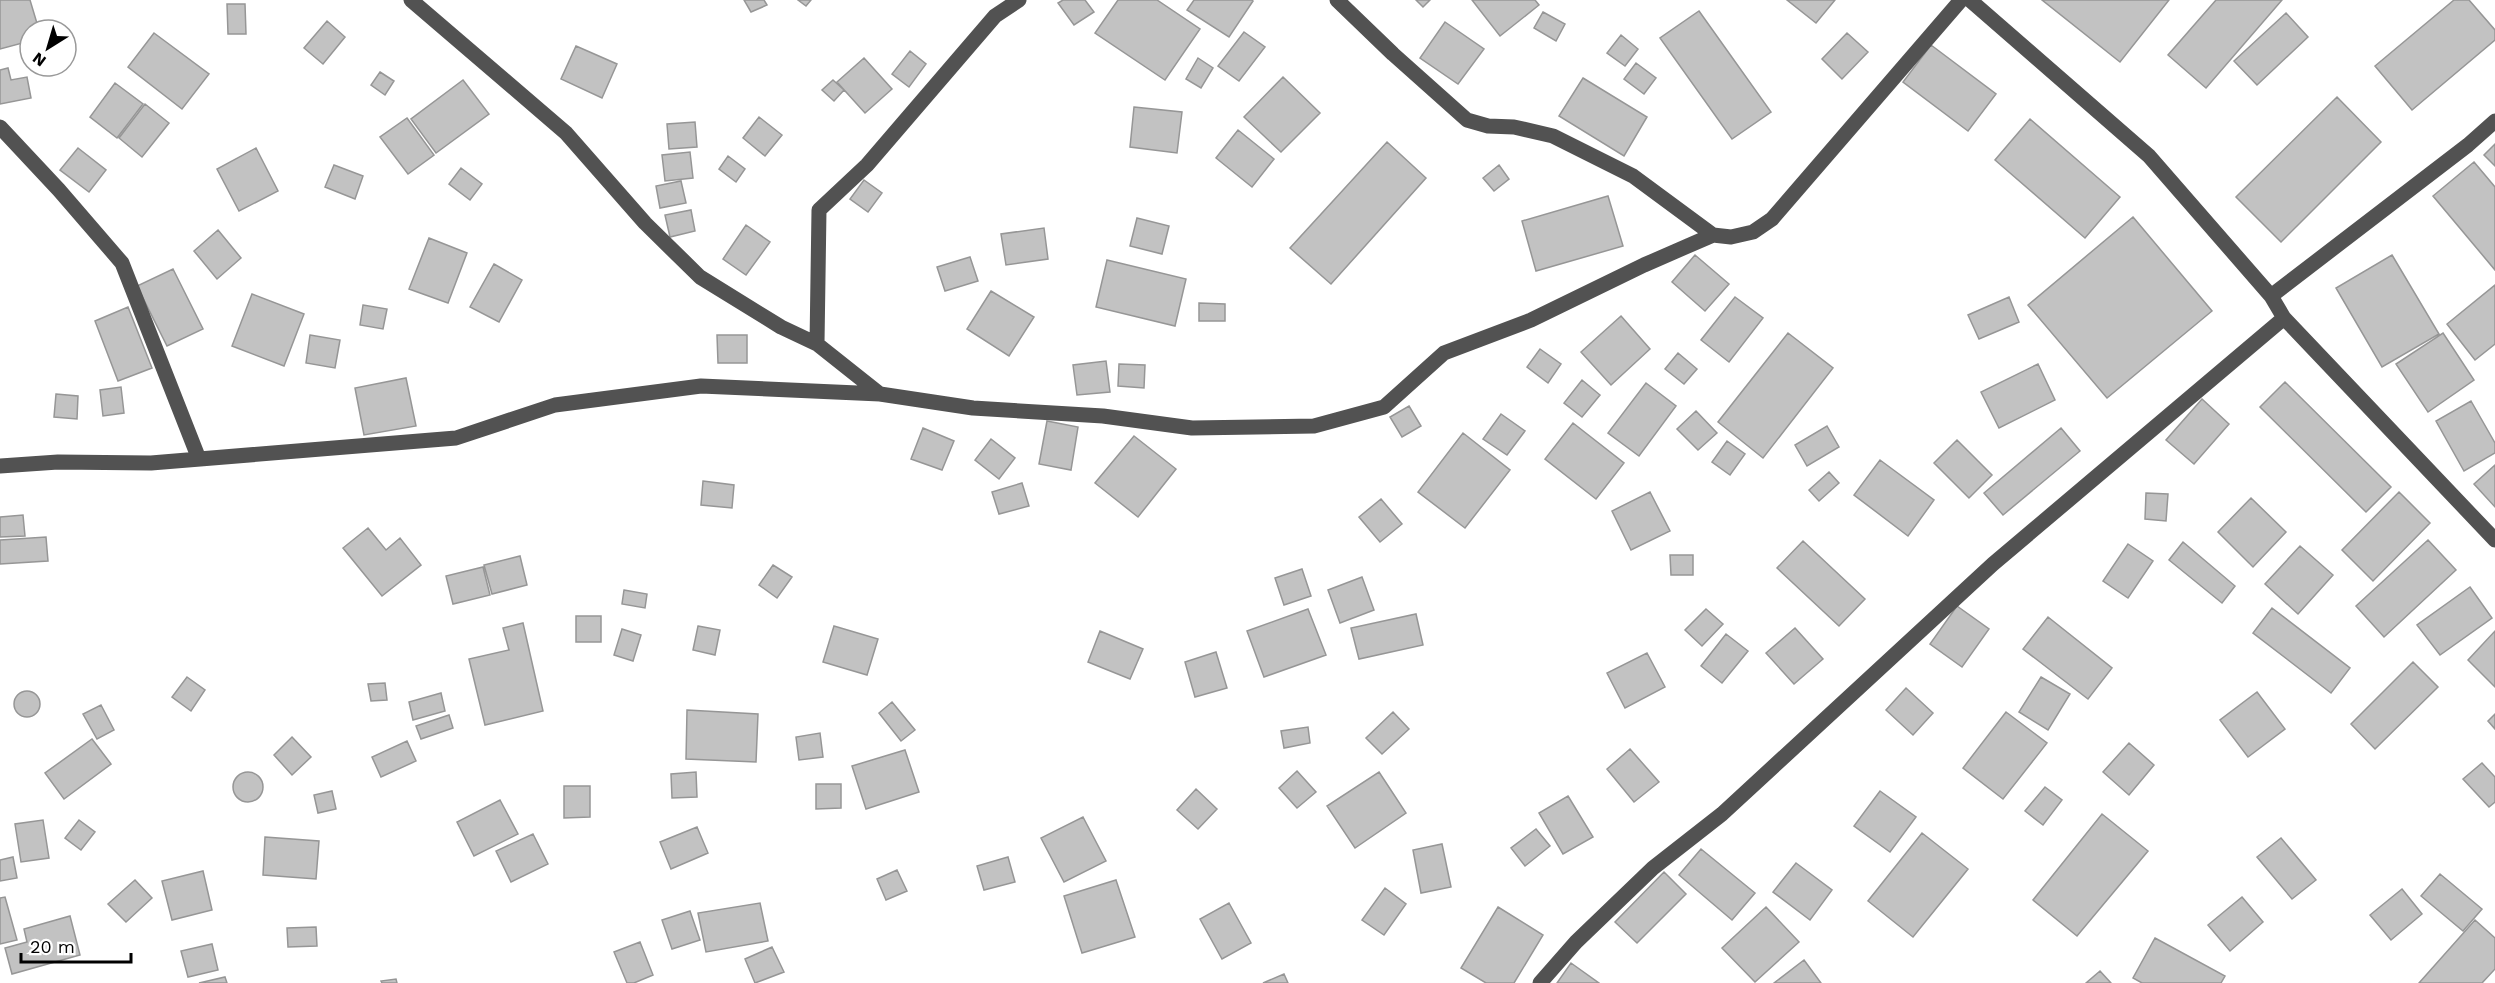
<svg xmlns="http://www.w3.org/2000/svg" width="2495" height="983" viewBox="0 0 2495 983" font-family="'Work Sans',sans-serif">
<style>
.building{fill:#c2c2c2;stroke:#969696;stroke-width:1.5}
.lines{fill:none;stroke-linecap:round;stroke-linejoin:round}
.minor{stroke:#525252;stroke-width:15}
</style>
<rect width="100%" height="100%" fill="#fff"/>
<path class="building" d="M0,0h30l9,30h-9v11l-30,8z
M744,0h20l3,5 -16,7z
M798,0h13l-5,6z
M1063,0h22l9,12 -20,13 -16,-22z
M1118,0h39l43,29 -35,51 -70,-47z
M1194,0h58l1,1 -24,36 -42,-27z
M1416,0h14l-7,7z
M1472,0h63l4,5 -39,31z
M1787,0h48l-19,23z
M2042,0h127l-49,62z
M2216,0h66l-76,88 -38,-33z
M2454,0h15l26,30v10l-83,70 -37,-44z
M227,4h18l1,30h-18z
M1699,11l72,101 -39,27 -72,-101z
M1543,12l22,12 -9,17 -22,-13z
M2286,13l22,24 -51,48 -23,-24z
M327,21l18,16 -22,27 -19,-16z
M1445,22l39,27 -26,35 -38,-26z
M1244,32l21,15 -26,34 -21,-15z
M154,33l55,41 -27,35 -54,-42z
M1847,33l21,19 -26,27 -20,-20z
M1621,35l17,14 -13,17 -18,-13z
M1931,45l65,49 -28,37 -65,-49z
M576,46l41,18 -15,34 -41,-19z
M910,51l16,13 -17,23 -17,-13z
M864,58l28,31 -27,24 -28,-31z
M1198,58l15,10 -12,20 -15,-9z
M1636,63l20,15 -12,16 -20,-15z
M8,68l3,12 16,-3 4,21 -31,6v-34z
M380,72l14,9 -9,14 -14,-10z
M1283,77l37,36 -39,39 -37,-35z
M1583,78l64,39 -23,39 -65,-40z
M463,80l26,34 -53,39 -25,-34z
M833,80l11,10 -10,11 -12,-11z
M115,83l28,21 -26,34 -27,-21z
M2337,97l44,45 -100,100 -45,-45z
M145,104l24,19 -27,34 -23,-19z
M1134,107l48,5 -5,41 -47,-6z
M759,117l23,18 -17,21 -22,-18z
M407,118l27,37 -26,19 -28,-37z
M2030,119l90,78 -35,41 -90,-78z
M695,122l2,25 -28,2 -2,-25z
M1238,130l36,29 -22,28 -36,-29z
M1387,142l39,36 -95,106 -41,-36z
M2495,144v22l-11,-11z
M78,148l28,22 -17,22 -29,-22z
M256,148l22,43 -39,20 -22,-42z
M690,152l3,26 -28,3 -3,-26z
M728,156l17,13 -9,13 -17,-13z
M2474,162l21,25v83l-62,-74z
M334,165l29,11 -8,23 -30,-12z
M1499,165l10,14 -15,12 -11,-13z
M461,168l21,16 -12,16 -21,-16z
M864,180l18,13 -14,19 -18,-13z
M681,181l5,22 -26,5 -4,-22z
M1608,196l15,50 -87,25 -14,-50z
M691,210l4,21 -25,6 -5,-22z
M2133,217l79,94 -105,87 -79,-93z
M1137,218l32,8 -7,28 -32,-8z
M746,225l24,17 -24,33 -23,-16z
M1044,228l4,31 -42,6 -5,-31z
M218,230l23,28 -24,21 -23,-28z
M429,238l38,15 -19,50 -39,-14z
M1695,255l34,29 -24,27 -33,-29z
M2392,255l47,79 -57,33 -46,-79z
M970,257l8,24 -33,10 -8,-24z
M1107,260l79,19 -11,47 -79,-19z
M494,264l28,16 -23,42 -29,-15z
M173,269l30,60 -36,17 -30,-60z
M2495,285v59l-20,16 -28,-36z
M991,291l43,26 -25,39 -42,-27z
M252,294l52,20 -20,52 -52,-20z
M1735,297l28,21 -34,44 -28,-22z
M2009,297l10,25 -40,17 -11,-24z
M1199,303l26,1v17h-26z
M363,305l24,4 -4,20 -23,-4z
M128,307l24,61 -34,13 -23,-60z
M1621,316l29,33 -39,36 -30,-33z
M1788,333l45,35 -70,90 -45,-36z
M2443,333l31,47 -46,32 -32,-48z
M310,335l30,5 -5,28 -29,-5z
M717,335h30v28h-29z
M1540,349l21,15 -13,19 -21,-16z
M1678,353l19,16 -13,15 -19,-15z
M1106,361l4,31 -33,3 -4,-30z
M1119,364l26,1 -1,23 -26,-2z
M2038,364l17,36 -56,28 -18,-36z
M406,378l10,48 -52,9 -9,-47z
M1582,380l18,15 -18,22 -18,-14z
M2285,382l106,105 -25,25 -106,-105z
M1646,383l30,23 -37,50 -31,-23z
M121,387l3,26 -21,3 -3,-26z
M56,394l22,2 -1,23 -23,-2z
M2202,399l27,25 -35,40 -28,-24z
M2471,401l24,42v10l-31,18 -28,-50z
M1409,406l12,20 -19,11 -12,-20z
M1696,411l21,22 -19,17 -21,-21z
M1501,414l24,17 -18,24 -24,-16z
M1047,421l31,6 -7,43 -32,-6z
M1573,423l51,40 -28,36 -51,-40z
M1827,426l12,21 -32,19 -12,-21z
M923,428l31,13 -12,29 -31,-11z
M2061,428l19,23 -77,64 -19,-22z
M1463,433l47,37 -45,58 -47,-36z
M1134,436l42,33 -38,48 -43,-34z
M991,439l24,19 -16,21 -24,-19z
M1957,440l35,35 -23,23 -35,-35z
M1727,441l18,13 -15,21 -18,-13z
M1880,460l54,40 -26,36 -54,-41z
M2495,465v42l-21,-23z
M1829,472l10,11 -20,18 -10,-11z
M703,481l31,4 -2,23 -31,-3z
M1022,483l7,23 -30,8 -7,-22z
M1650,492l20,39 -39,19 -19,-39z
M2399,492l31,31 -57,58 -31,-31z
M2146,493l22,1 -2,27 -21,-2z
M2251,498l35,34 -33,35 -35,-35z
M1381,499l21,25 -22,18 -21,-25z
M23,515l2,21 -25,1v-20z
M368,528l18,22 14,-12 21,27 -39,31 -39,-48z
M46,537l2,24 -48,3v-24z
M2428,540l28,30 -72,67 -28,-31z
M1803,541l62,58 -26,27 -62,-58z
M2183,542l52,44 -13,17 -53,-43z
M2128,544l25,17 -25,37 -25,-17z
M2300,546l33,29 -35,39 -33,-30z
M1670,555h23v20h-22z
M520,556l7,29 -35,9 -8,-29z
M773,565l19,12 -15,21 -18,-13z
M483,567l7,28 -37,9 -7,-28z
M1302,569l9,27 -27,9 -9,-27z
M1362,577l12,33 -34,13 -12,-33z
M2470,587l22,31 -52,37 -23,-30z
M624,590l23,4 -2,14 -23,-4z
M1957,606l32,23 -27,38 -32,-23z
M2272,608l78,60 -19,25 -78,-60z
M1308,609l18,46 -62,22 -17,-46z
M1706,609l17,15 -21,22 -17,-16z
M1416,614l7,31 -64,14 -8,-31z
M576,616h25v26h-25z
M2048,617l64,51 -24,31 -65,-50z
M523,623l20,88 -58,14 -16,-66 40,-9 -6,-22z
M698,626l22,4 -5,25 -22,-5z
M834,626l44,13 -11,36 -44,-13z
M1795,628l28,31 -29,25 -28,-31z
M622,629l19,6 -8,26 -19,-6z
M1100,631l43,18 -13,30 -42,-17z
M2495,631v56l-27,-27z
M1726,634l22,17 -26,32 -21,-17z
M1216,652l11,36 -32,9 -10,-35z
M1647,653l18,34 -40,21 -18,-35z
M2413,662l25,25 -63,62 -24,-25z
M187,677l18,13 -14,21 -19,-14z
M2041,677l29,17 -22,36 -29,-18z
M385,683l2,17 -16,1 -3,-17z
M1906,688l27,25 -20,22 -27,-25z
M14 704a13 13 0 1 1 26 0a13 13 0 1 1-26 0Z
M2257,692l28,37 -37,28 -28,-37z
M441,693l4,18 -32,9 -4,-18z
M892,702l23,28 -14,11 -22,-28z
M101,705l13,25 -17,9 -14,-25z
M687,710l71,4 -2,48 -70,-3z
M1393,712l16,17 -27,25 -16,-16z
M2006,712l41,31 -44,56 -40,-31z
M2495,714v15l-7,-8z
M449,715l4,13 -32,11 -5,-13z
M1308,727l2,16 -26,5 -3,-17z
M820,733l3,24 -24,3 -3,-23z
M292,737l19,20 -19,18 -18,-20z
M92,739l19,25 -47,35 -19,-26z
M407,741l9,20 -35,16 -9,-20z
M2129,743l25,22 -25,30 -26,-23z
M1630,749l29,33 -25,20 -27,-33z
M905,750l14,42 -53,17 -14,-43z
M2482,763l13,14v25l-6,5 -26,-28z
M1297,771l19,21 -19,16 -18,-20z
M696,772l1,25 -25,1 -1,-24z
M1379,772l27,41 -51,35 -28,-42z
M233 787a15 15 0 1 1 30 0a15 15 0 1 1-30 0Z
M816,784h25v24l-25,1z
M564,786h26v31l-26,1z
M2045,787l17,13 -19,25 -18,-14z
M1196,789l21,20 -19,20 -21,-19z
M332,791l4,18 -18,4 -4,-18z
M1880,791l36,26 -26,35 -36,-26z
M1568,796l25,41 -30,17 -24,-41z
M500,800l18,34 -44,22 -17,-34z
M2102,814l46,37 -71,85 -44,-36z
M1083,817l23,44 -42,21 -23,-44z
M43,820l6,38 -28,4 -6,-38z
M79,820l16,12 -14,18 -16,-12z
M697,827l11,26 -37,16 -11,-27z
M1536,829l14,17 -25,20 -14,-18z
M1922,833l46,36 -55,68 -45,-36z
M533,834l15,30 -37,18 -15,-31z
M265,837l54,4 -3,38 -53,-4z
M2281,838l35,42 -24,19 -35,-42z
M1442,844l9,43 -30,6 -8,-43z
M1701,849l54,44 -23,27 -53,-45z
M13,857l4,21 -17,3v-21z
M1008,857l7,25 -31,8 -7,-24z
M1796,863l36,27 -22,30 -37,-28z
M897,870l10,21 -21,9 -9,-21z
M203,871l9,39 -40,10 -10,-39z
M1664,872l22,22 -49,49 -22,-21z
M2440,874l42,35 -19,22 -42,-35z
M135,880l17,18 -26,24 -18,-18z
M1116,880l19,57 -53,16 -18,-57z
M1385,888l21,16 -22,31 -22,-15z
M2402,889l20,25 -31,26 -21,-25z
M5,897l12,43 -17,4v-46z
M2242,897l21,25 -33,29 -22,-26z
M760,903l8,38 -62,11 -8,-39z
M1229,903l22,40 -29,16 -22,-40z
M1498,907l45,28 -29,48h-28l-25,-15z
M1766,907l33,35 -44,40 -33,-34z
M690,911l10,29 -28,9 -10,-29z
M70,916l10,39 -68,19 -7,-26 22,-6 -3,-13z
M2475,920l20,18v31l-13,14h-63z
M316,927l1,19 -29,1 -1,-19z
M2155,938l70,38 -4,7h-79l-9,-5z
M640,942l13,33 -19,8h-7l-13,-31z
M212,944l6,26 -30,7 -7,-26z
M772,947l12,25 -29,11 -10,-24z
M1804,960l17,23h-47z
M1571,963l28,20h-42z
M2100,971l11,12h-25z
M1284,974l4,9h-25z
M225,977l2,6h-28z
M396,979l1,4h-15l-1,-2z"/>
<g class="lines">
<path class="minor" d="M411,0l155,133 79,90 55,54 81,50 36,17 63,50 93,14 130,8 89,12 122,-2 70,-19 60,-54 87,-33 113,-55 69,-30 18,2 22,-5 19,-13 189,-219
M1337,0l56,54 74,66 21,6 26,1 39,9 80,40 80,59
M1970,0l179,156 122,140 13,22 211,222
M0,127l59,63 63,73 77,196
M2271,296l197,-151 27,-24
M817,344l2,-134 48,-45 128,-149 24,-16
M0,466l58,-4 93,1 305,-25 99,-33 146,-19 179,8
M1540,983l36,-41 77,-74 69,-54 271,-250 291,-246"/>
</g>
<g transform="translate(48 48) rotate(217)"><circle r="28" fill="#ffffff" stroke="#999999" stroke-width="1.5"/>
<path d="M0-4.5L10 22L0 15L-10 22Z" fill="#000000"/>
<text y="-9" font-size="16" font-weight="bold" text-anchor="middle" fill="#000000">N</text>
</g>
<path d="M21 953v9h110v-9" fill="none" stroke="#000000" stroke-width="3"/>
<text x="30" y="953" font-size="18" fill="#000000" stroke="#ffffff" stroke-width="4.5" paint-order="stroke">20 m</text>
</svg>
